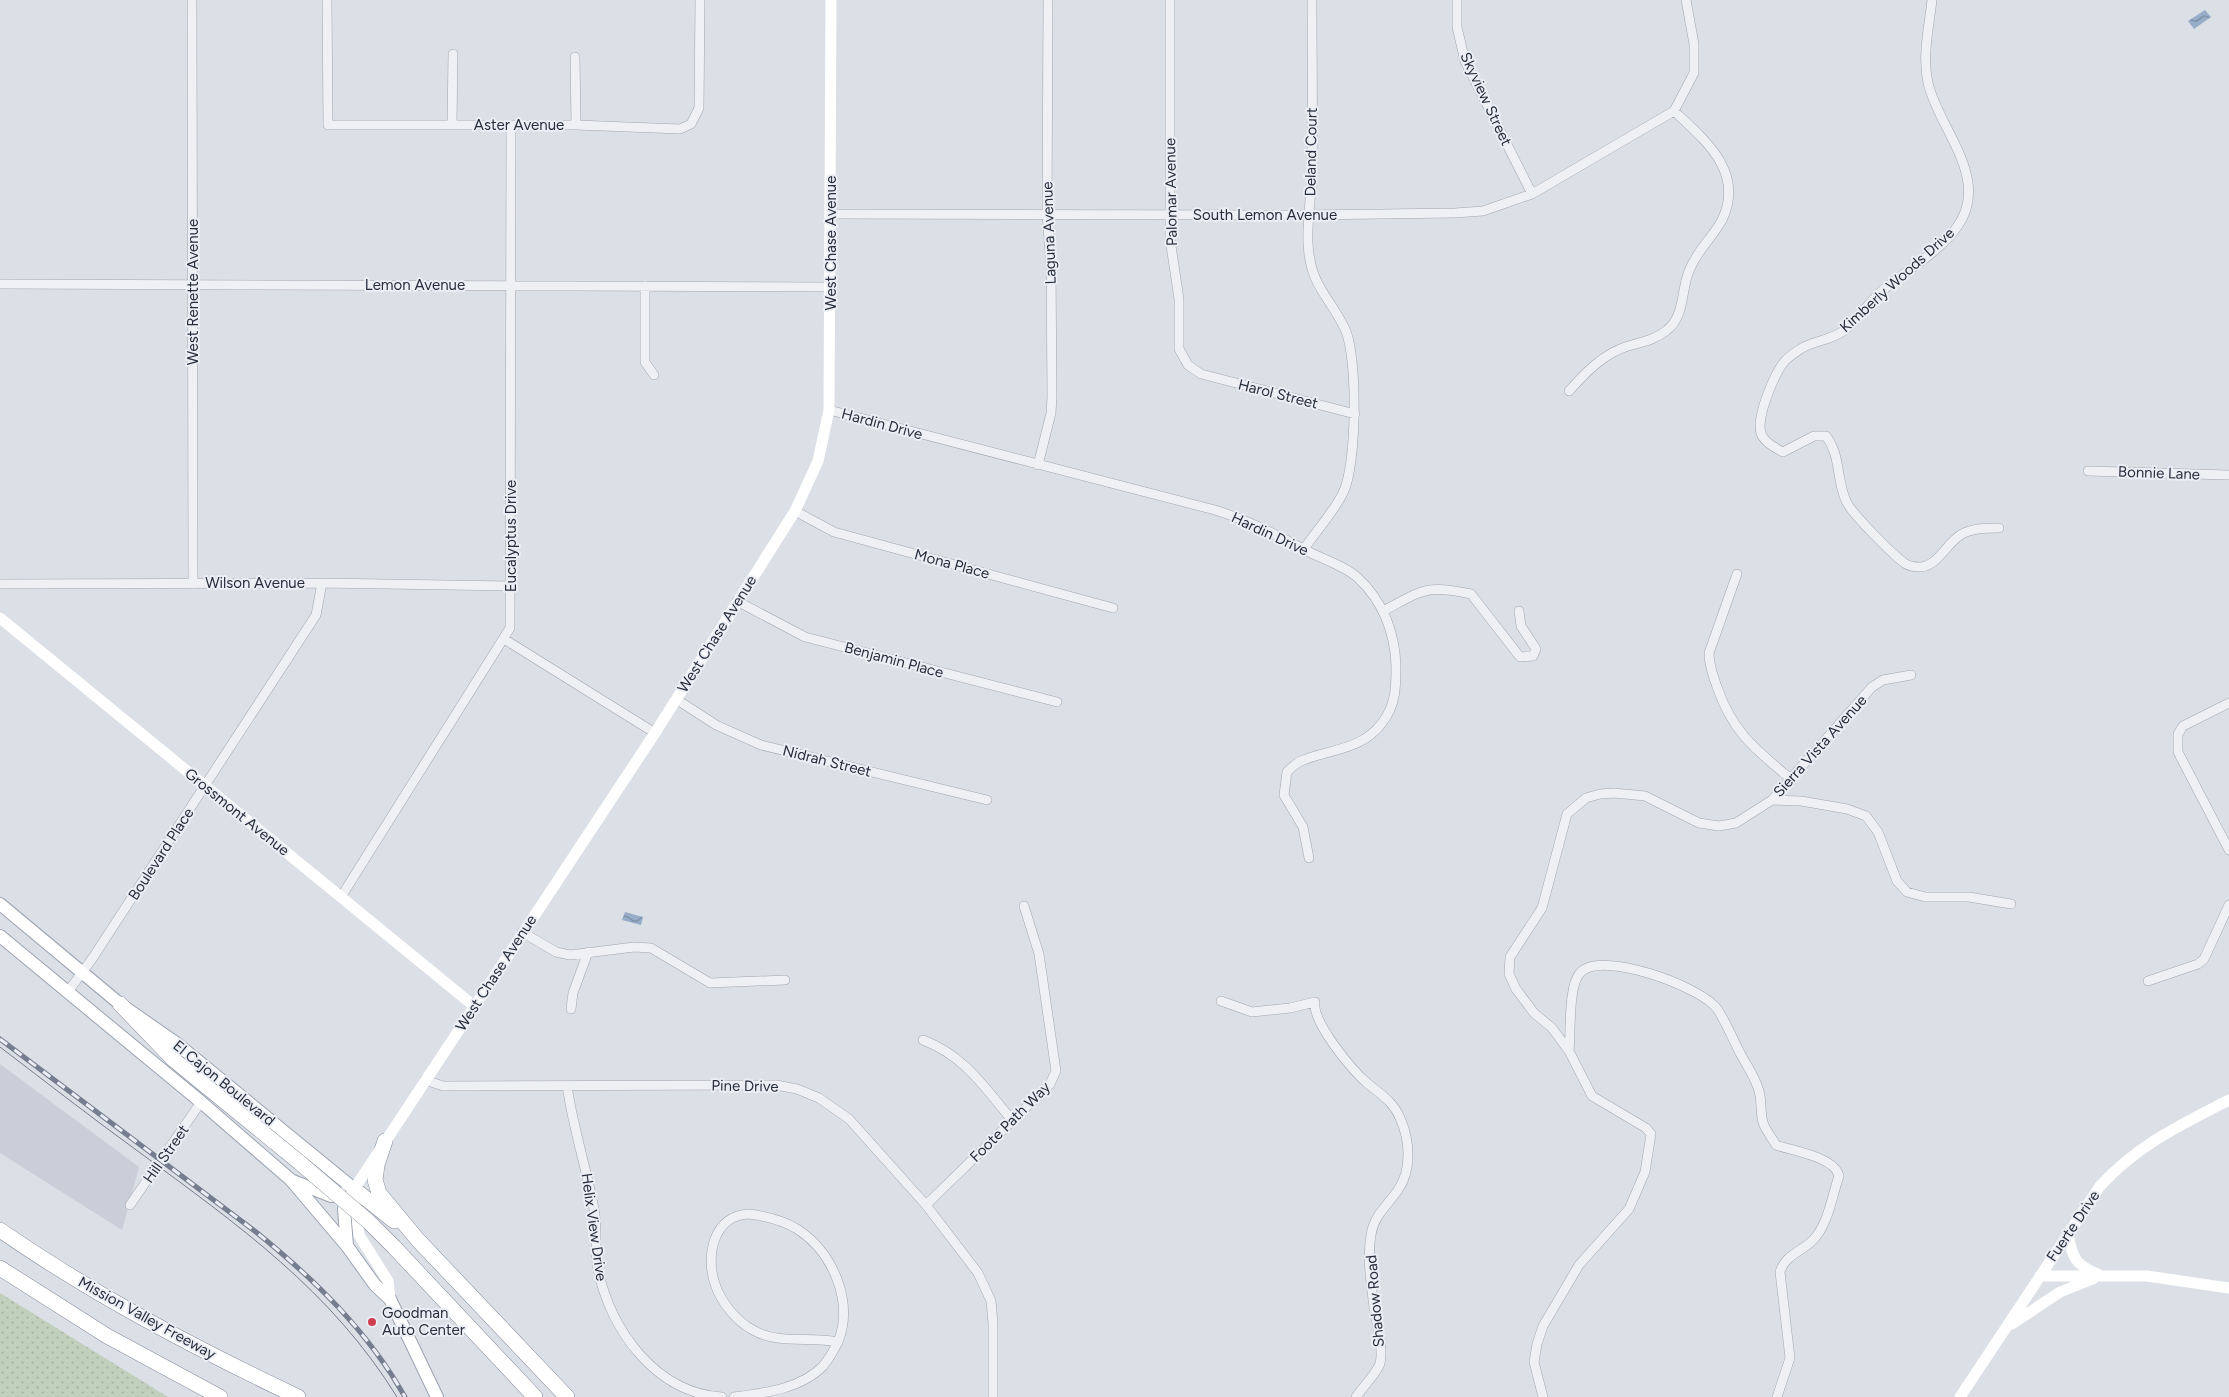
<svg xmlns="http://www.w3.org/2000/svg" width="2229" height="1397" viewBox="0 0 2229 1397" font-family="Figtree,sans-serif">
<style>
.built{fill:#caced8}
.grass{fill:url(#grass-dots)}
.water{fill:url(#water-waves)}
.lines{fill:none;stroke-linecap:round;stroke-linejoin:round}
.street-casing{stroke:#a1a6b0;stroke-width:10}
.primary-casing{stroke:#9ba3b1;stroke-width:14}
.highway-casing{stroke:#838c9c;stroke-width:16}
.street{stroke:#eef0f4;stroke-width:9}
.secondary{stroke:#fff;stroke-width:11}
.primary{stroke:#fff;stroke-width:12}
.highway{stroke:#fff;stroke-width:15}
.tram{stroke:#757e8f;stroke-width:1}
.rail-casing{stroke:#757e8f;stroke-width:5}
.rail{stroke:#ebeef4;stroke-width:3;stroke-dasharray:9;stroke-linecap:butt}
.highway-bridge-casing{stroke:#838c9c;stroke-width:16;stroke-linecap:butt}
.highway-bridge{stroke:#fff;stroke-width:15}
.poi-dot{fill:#cd3e50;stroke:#ebeef4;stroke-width:2}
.labels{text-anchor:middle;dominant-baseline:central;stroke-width:4;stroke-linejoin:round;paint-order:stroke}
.street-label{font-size:15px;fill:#262d3c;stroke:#ebeef4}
.poi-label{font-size:15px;fill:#262d3c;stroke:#ebeef4;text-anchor:start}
</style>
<defs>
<pattern id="grass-dots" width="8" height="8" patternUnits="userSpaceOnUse" patternTransform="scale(1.25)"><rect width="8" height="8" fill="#c1d0bd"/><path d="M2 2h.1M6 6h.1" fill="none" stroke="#a6b3a3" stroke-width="1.8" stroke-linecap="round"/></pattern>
<pattern id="water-waves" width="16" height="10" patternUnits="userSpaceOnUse" patternTransform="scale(1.25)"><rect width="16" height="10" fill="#96acc7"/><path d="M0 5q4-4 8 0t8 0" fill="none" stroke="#7a8ca3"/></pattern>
</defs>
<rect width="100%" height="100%" fill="#dbdfe6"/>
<path class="built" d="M0,1064l139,103 -17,63 -122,-77z"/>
<path class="grass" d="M0,1293l168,104h-168z"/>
<path class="water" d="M2205,10l6,7 -17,12 -6,-8z
M625,912l18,5 -2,8 -19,-5z"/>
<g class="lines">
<g class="street-casing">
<path id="street" d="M192,0l1,584
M327,0l1,125h248l104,4 11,-5 8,-16 1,-108
M1170,0v239l9,60v50l9,16 13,9 154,40
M1457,0v27l8,34 67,133
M1932,0c-3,27 -10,56 -4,83 10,45 64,96 29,144 -19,26 -50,43 -74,63 -14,12 -23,27 -37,39 -13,11 -30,11 -44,19 -6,4 -14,9 -18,14 -10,13 -28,55 -23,71 2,8 14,15 22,19l31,-16h12c15,20 10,42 20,65 5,12 49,56 60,63 3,2 11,3 15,3 18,-2 26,-25 41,-33 11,-6 25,-6 37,-6
M575,57l1,68
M452,125l1,-71
M831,214l478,1 146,-2 28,-2 49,-17 142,-83 20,-38v-29l-8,-44
M0,284l831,3
M645,286v76l9,13
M1569,391c17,-19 34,-37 59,-45 14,-4 27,-6 39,-16 18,-14 14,-40 22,-59 8,-21 24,-34 33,-51 23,-48 -17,-80 -48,-109
M829,410l386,100c32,10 61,24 90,40 17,9 39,15 53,28 25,23 37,55 38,88 0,21 0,39 -14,57 -20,27 -52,26 -81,38 -5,2 -10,7 -14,11l-3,23 19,32 6,31
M1038,465l13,-52 1,-16 -1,-131 -4,-52 1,-214
M2088,471l141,4
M795,511l39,21 279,76
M1304,549c12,-18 29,-36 39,-56 14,-27 15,-136 2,-164 -17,-35 -35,-43 -37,-86 -1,-23 3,-46 4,-68 1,-59 0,-117 0,-175
M1737,574l-28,79c0,13 4,22 8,34 16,46 39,63 75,93
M0,584l322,-1 189,3
M737,601l68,36 252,65
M1383,611c40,-21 43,-27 88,-17l49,63 13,-1 3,-7 -15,-23 -2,-15
M504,639l151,94
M676,699l40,26 45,20 226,55
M2229,703l-46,23 -5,8v18l51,98
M1772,800l29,1 46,8 19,7 12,16 19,49 10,11 18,5h44l42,7
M341,897l169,-269 1,-503
M522,932l34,20 14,3 64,-8 17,1 59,35 75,-3
M2148,981l50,-17 6,-5 25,-54
M67,993l25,-34 224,-344 6,-32
M1221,1001l31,11 38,-4 25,-6c-3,20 36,67 52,81 13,11 26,18 33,35 10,22 12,52 -2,72 -11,16 -24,25 -27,45 -4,23 0,48 3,72 2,15 11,46 5,59 -6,11 -16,21 -23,31
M571,1009l2,-16 15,-41
M923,1040c42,16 61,47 89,80
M1569,1051c2,-18 -1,-65 11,-78 20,-24 123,14 138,37 8,13 14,27 21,41 6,12 15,24 19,37 5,12 1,26 6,37 3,7 8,13 12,20 17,6 59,12 63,31 -7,20 -11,49 -26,64 -12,12 -28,15 -33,32l10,86 -13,39
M425,1080l18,6 333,-1 21,4 22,9 30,21 77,86 52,68 13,28 2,22v74
M567,1086c6,41 19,81 27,123 4,19 0,40 4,60 12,61 58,124 124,128
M130,1205l71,-103
M926,1205l124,-121 6,-13 -17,-117 -15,-48
M749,1214c15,2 35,7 48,15 36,23 57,73 41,113 -28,-6 -60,3 -85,-12 -17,-9 -32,-28 -38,-46 -10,-29 -1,-69 34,-70z
M734,1397c30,-4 67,-8 89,-31 6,-7 11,-16 15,-24
M1543,1397l-9,-35 3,-18 6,-18 36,-61 50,-56 16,-37 6,-38 -5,-6 -54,-32 -23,-45 -17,-23 -18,-15 -18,-24 -7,-15 1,-17 32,-49 25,-94 19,-16 14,-4 14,-1 31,3 54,27 20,3 17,-3 36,-23 100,-113 11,-7 28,-5"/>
</g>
<g class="primary-casing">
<path id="primary" d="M0,904l120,100 56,39 178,146
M0,936l201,166 90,78 56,66 28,39 15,14 47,98
M293,1181l38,15 9,-3
M347,1246l-3,-37 7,-14"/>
</g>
<g class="highway-casing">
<path id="highway" d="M120,1004l54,56 125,102
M385,1141l-8,24 -2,15 4,13 38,46 150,158
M354,1189l40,32
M0,1230c94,65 195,118 298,167
M394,1247l141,150
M0,1268l107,68 113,61"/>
</g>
<use href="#street" class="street"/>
<path class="secondary" d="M0,618l474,388
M2068,1234c4,23 7,31 30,40
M2040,1276h107l82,12
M390,1299l-2,-18 -29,-46 -5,-46 301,-456 140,-222 23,-50 11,-51 2,-410
M2012,1324l48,-32 33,-13
M1960,1397l140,-211c39,-42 79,-60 129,-86"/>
<use href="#primary" class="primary"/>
<use href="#highway" class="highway"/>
<path class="tram" d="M0,1047c46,35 92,71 139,105 99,73 192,138 258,245"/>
<g class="rail-casing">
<path id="rail" d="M0,1039l256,193c58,47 112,99 149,165"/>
</g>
<use href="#rail" class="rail"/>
<g class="highway-bridge-casing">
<path id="highway-bridge" d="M299,1162l70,60 25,25"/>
</g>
<use href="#highway-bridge" class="highway-bridge"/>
</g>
<circle class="poi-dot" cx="372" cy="1322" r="5"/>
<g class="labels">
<g class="street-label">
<text transform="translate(1486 99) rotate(65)">Skyview Street</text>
<text x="519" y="125">Aster Avenue</text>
<text transform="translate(1311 152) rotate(-89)">Deland Court</text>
<text transform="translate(1171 192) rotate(-91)">Palomar Avenue</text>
<text x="1265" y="215">South Lemon Avenue</text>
<text transform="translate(1049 233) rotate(-92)">Laguna Avenue</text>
<text transform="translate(831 243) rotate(-90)">West Chase Avenue</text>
<text transform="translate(1897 280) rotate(-42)">Kimberly Woods Drive</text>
<text x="415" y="285">Lemon Avenue</text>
<text transform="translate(193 292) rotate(-90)">West Renette Avenue</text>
<text transform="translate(1278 394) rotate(14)">Harol Street</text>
<text transform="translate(882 424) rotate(15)">Hardin Drive</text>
<text transform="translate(2159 473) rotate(2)">Bonnie Lane</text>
<text transform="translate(1270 534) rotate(25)">Hardin Drive</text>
<text transform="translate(511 536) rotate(-90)">Eucalyptus Drive</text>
<text transform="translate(952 564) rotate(15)">Mona Place</text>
<text x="255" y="583">Wilson Avenue</text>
<text transform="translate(717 634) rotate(-58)">West Chase Avenue</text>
<text transform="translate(894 660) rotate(15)">Benjamin Place</text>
<text transform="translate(1820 746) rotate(-48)">Sierra Vista Avenue</text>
<text transform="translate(827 761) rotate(14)">Nidrah Street</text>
<text transform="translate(237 812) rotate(39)">Grossmont Avenue</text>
<text transform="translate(161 854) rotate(-57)">Boulevard Place</text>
<text transform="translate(496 973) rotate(-57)">West Chase Avenue</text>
<text transform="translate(224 1083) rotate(39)">El Cajon Boulevard</text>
<text transform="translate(745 1086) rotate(1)">Pine Drive</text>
<text transform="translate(1010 1122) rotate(-45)">Foote Path Way</text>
<text transform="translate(166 1154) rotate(-55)">Hill Street</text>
<text transform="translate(2073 1226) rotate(-56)">Fuerte Drive</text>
<text transform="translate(594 1227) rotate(82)">Helix View Drive</text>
<text transform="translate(1375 1301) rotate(-95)">Shadow Road</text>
<text transform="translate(147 1318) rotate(29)">Mission Valley Freeway</text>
</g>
<g class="poi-label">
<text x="382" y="1313">Goodman<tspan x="382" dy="17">Auto Center</tspan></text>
</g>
</g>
</svg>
